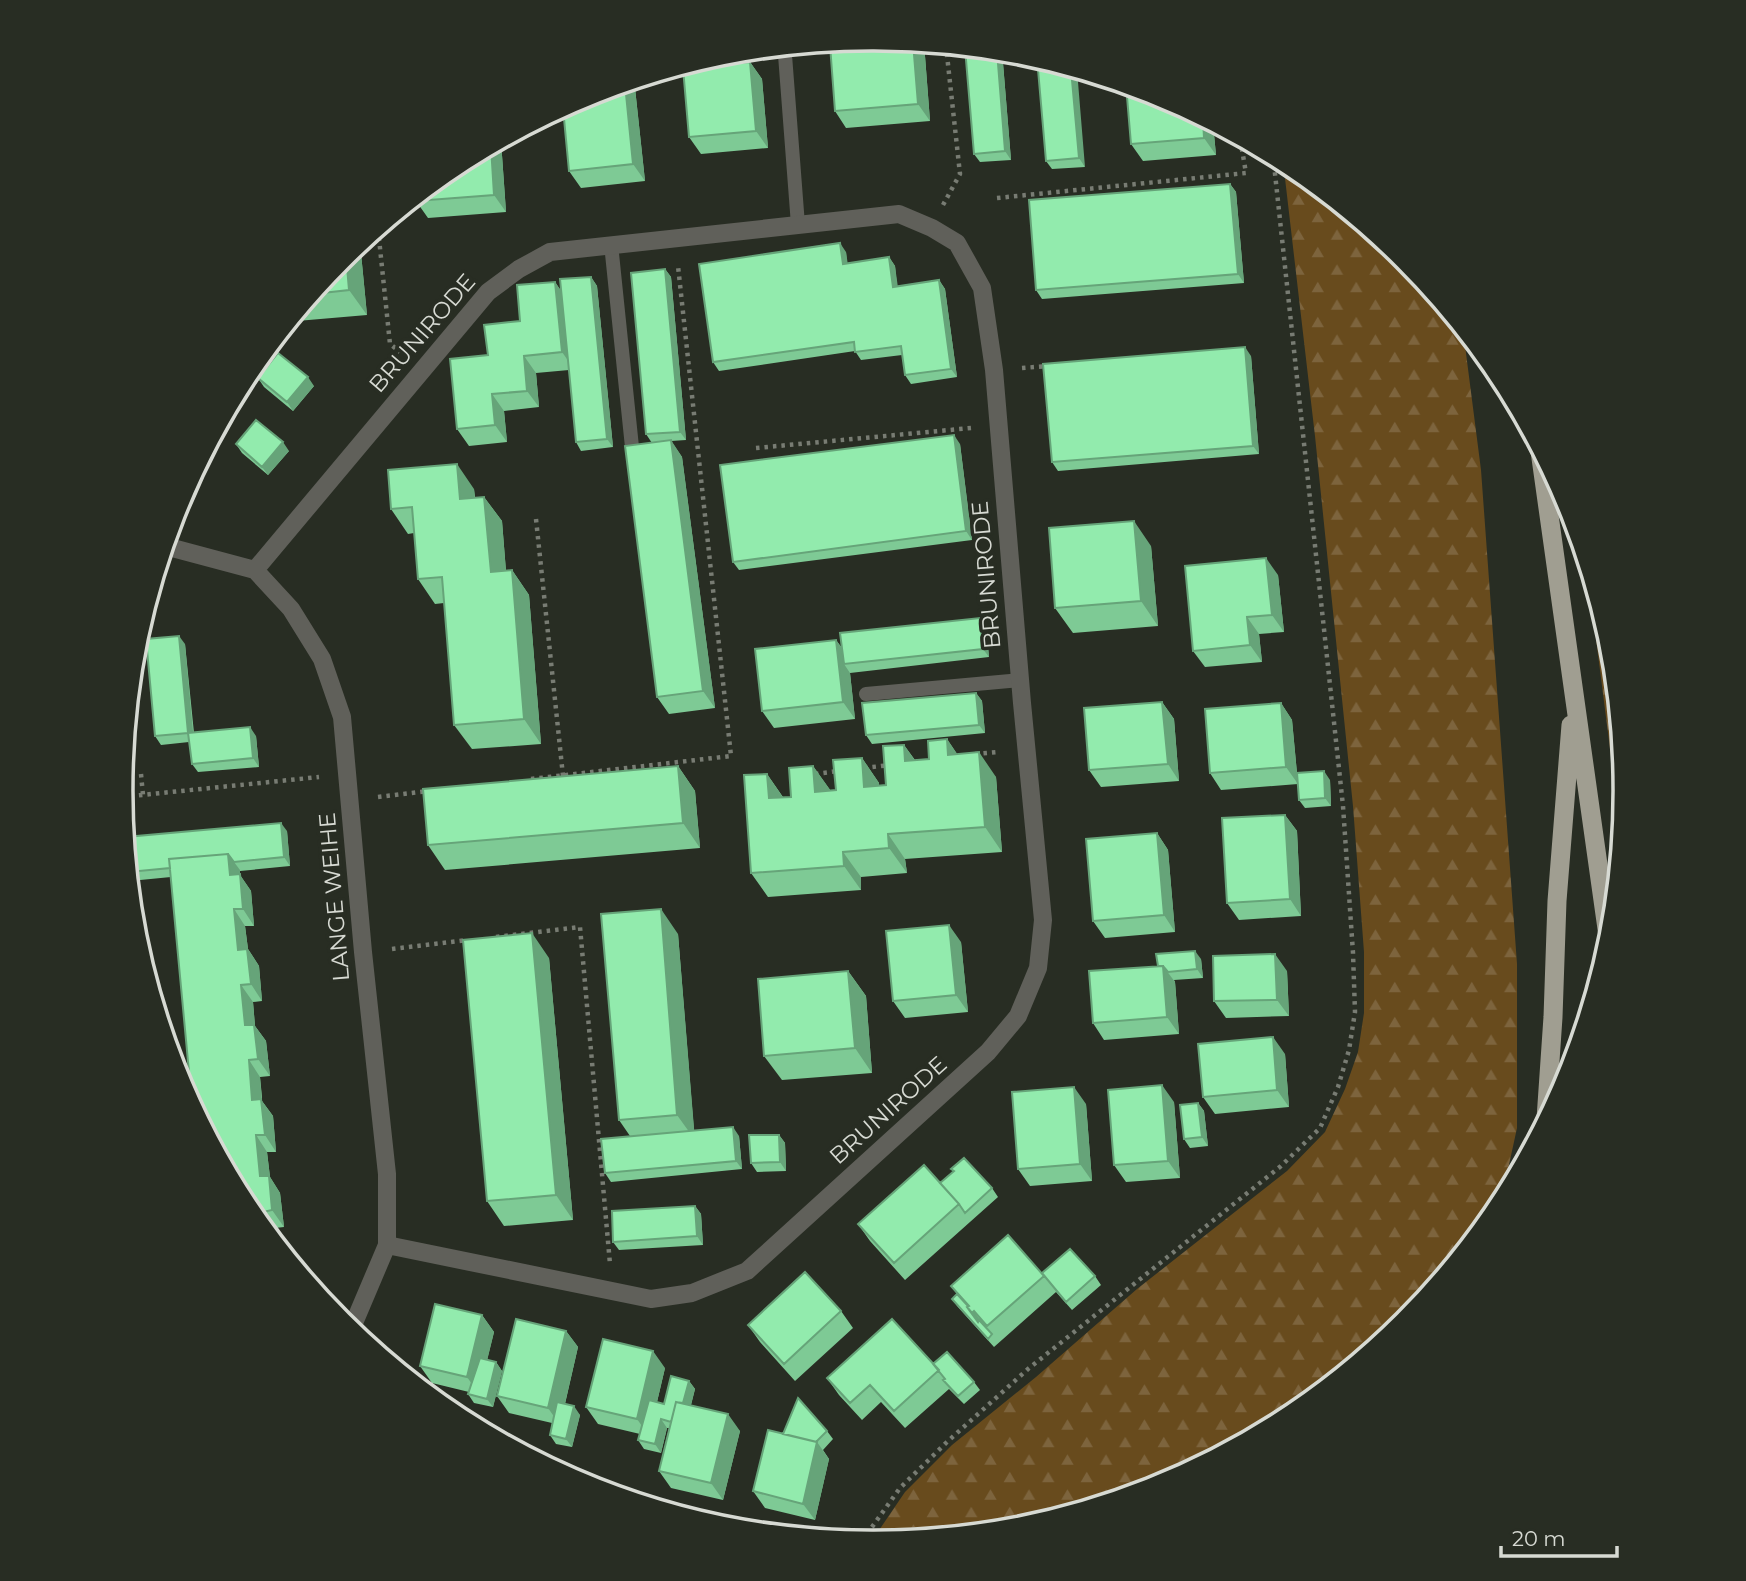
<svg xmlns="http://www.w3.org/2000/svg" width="1746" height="1581" viewBox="0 0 1746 1581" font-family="Montserrat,sans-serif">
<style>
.forest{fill:url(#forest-firs)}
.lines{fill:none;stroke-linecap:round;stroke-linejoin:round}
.path{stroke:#787c73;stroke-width:4.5;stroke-dasharray:3.5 5;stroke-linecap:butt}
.service{stroke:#60605a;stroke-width:14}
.minor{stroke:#60605a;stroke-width:18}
.trunk{stroke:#a09e91;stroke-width:19}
.wall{fill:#7eca95}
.shaded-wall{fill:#66a479}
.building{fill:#92ebad;stroke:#66a479;stroke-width:2}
.labels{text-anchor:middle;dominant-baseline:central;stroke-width:7;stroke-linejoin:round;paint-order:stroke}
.street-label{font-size:23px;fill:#d7dad3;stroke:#282d23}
.rim{fill:none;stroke:#d7dad3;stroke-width:3.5}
</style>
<defs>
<pattern id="forest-firs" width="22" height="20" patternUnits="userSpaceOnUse" patternTransform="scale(1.75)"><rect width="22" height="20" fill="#684b1d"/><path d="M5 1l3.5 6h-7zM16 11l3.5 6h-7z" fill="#7d643d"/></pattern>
</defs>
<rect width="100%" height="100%" fill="#282d23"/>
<path class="forest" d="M1283,161l122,98 58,71 18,140 36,494v164l-17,78 -96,117 -114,93 -130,69 -141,43 -148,14 34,-50 47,-47 84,-68 101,-88 150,-118 38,-39 20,-43 13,-37 6,-39v-61l-11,-146 -38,-370z
M1587,568l24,76 14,147 -4,44z"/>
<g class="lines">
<path class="path" d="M997,198l249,-25 -6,-35
M943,205l17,-31 -14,-128
M378,229l12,115 10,8
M1022,368l27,-2
M756,448l215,-20
M536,519l27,257
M975,754l23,-2
M864,768l26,-3
M141,774l2,21
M815,774l23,-3
M531,779l200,-23 -53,-490
M122,797l197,-20
M378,797l50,-6
M496,937l84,-10 30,337
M392,949l75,-9
M862,1541l38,-53 47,-46 81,-73 253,-203 39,-38 18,-41 11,-37 6,-38 -2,-59 -10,-147 -70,-651"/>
<path class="service" d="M785,55l13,170
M611,244l21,203
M866,694l154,-14"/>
<path class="minor" d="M165,546l90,24 36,39 31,50 20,58 21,235 24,222v71l-36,85
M255,570l233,-278 31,-23 31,-17 349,-38 33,14 25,15 25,45 12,82 28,333 21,217 -5,48 -20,48 -30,36 -241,219 -55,22 -41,6 -264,-54"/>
<path class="trunk" d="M1540,451l69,492
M1546,1119l7,-102 4,-116 14,-176"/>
</g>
<path class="wall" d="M873,38l51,5 6,78 -84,7 -11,-17z
M965,48l37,3 9,109 -31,2 -6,-8z
M1037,58l48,109 -33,2 -6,-8z
M750,62l12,17 6,69 -67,6 -12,-17z
M635,88l10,93 -64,7 -12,-17z
M1213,124l3,31 -73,6 -12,-17z
M501,141l5,71 -78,6 -12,-17 40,-36z
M1230,184l6,8 8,91 -202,16 -6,-9z
M360,243l7,72 -70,6 -3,-4 48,-59z
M846,252l1,11 42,-6 6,9 2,20 42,-6 6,9 12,88 -46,7 -6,-9 -3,-20 -41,5 -6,-9 -136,20 -6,-9z
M665,269l6,8 15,163 -15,1 11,16 33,251 -46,6 -12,-17 -5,-254 -6,-9z
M591,277l6,9 16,161 -32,4 -5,-9 -7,-72 -33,3 3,34 -35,4 3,31 -38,4 -12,-17 31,-74 67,-73 6,9z
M1251,356l8,98 -201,17 -6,-9z
M258,378l56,8 -21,25 -29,-24z
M223,419l1,10h-7z
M236,444l53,7 -21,24 -26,-22z
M960,444l12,96 -233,30 -6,-8z
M474,489l1,8h9l18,24 4,50 6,-1 17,25 12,149 -69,5 -18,-24 -10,-122 -9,1 -17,-25 -4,-46 -6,1 -17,-25z
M1151,546l7,80 -85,7 -18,-25z
M1278,575l6,57 -25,2 3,28 -57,5 -12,-16z
M986,626l3,31 -139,16 5,46 -81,9 -12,-17 74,-71 6,8z
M185,644l9,89 62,3 3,31 -61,5 -6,-8 -3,-22 -28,3 -6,-9z
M976,693l6,8 3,32 -113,11 -6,-9z
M1162,702l12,17 5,62 -78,6 -12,-17z
M1281,703l11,17 6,64 -77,6 -11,-17z
M947,739l10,15 39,23 6,75 -97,7 2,14 -46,4v13l-93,7 -17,-24 16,-99 16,23h8l22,-31 17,24h6l26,-32 17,25v2h7l18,-40 11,15 14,-1z
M678,766l17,25 5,57 -255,22 -17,-25z
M1330,780l1,26 -26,2 -6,-8z
M1285,815l12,16 4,85 -62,4 -12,-17z
M287,831l3,35 -50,5v4l11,16 3,35h-9l3,23 11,17 3,35 -9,1 2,24 11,15 4,35 -10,1 2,20v4l11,15 3,36h-9l3,25 10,16 4,34 -9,1 -27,-20 -77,-331 -41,4 -4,-44z
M1157,833l11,17 7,82 -70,6 -12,-17z
M678,934l16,197 45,5 3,33 -131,13 -6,-9 25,-37 -11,-16z
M961,942l7,70 -63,6 -12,-17z
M549,958l24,262 -69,6 -17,-25z
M1201,959l2,19 -29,2 1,2 4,52 -75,6 -11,-17 65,-57z
M848,971l18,25 6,77 -90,7 -18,-24z
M1287,971l2,45 -63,2 -12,-17z
M1285,1054l4,53 -74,7 -12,-17z
M1174,1102l6,76 -54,4 -12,-17z
M1198,1103l6,8 4,35 -18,2 -6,-9z
M1086,1104l6,77 -62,5 -12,-17z
M779,1135l6,8 1,28 -29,1 -6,-9z
M992,1188l6,9 -93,83 -35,-39 -12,-17z
M695,1206l6,8 2,31 -84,5 -6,-8z
M1042,1273l53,3 6,9 -29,25 -16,-18 -62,55 -36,-40 -6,-8 5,-5 -6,-8z
M841,1311l12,17 -58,53 -35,-39 -12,-17z
M482,1315l12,17 -7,28 9,2 6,9 -9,36 -19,-4 -6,-9 1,-2 -37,-9 -12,-17z
M566,1331l12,16 -13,57 15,11 -8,32 -16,-3 -6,-9 2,-12 -43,-10 -12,-17z
M933,1364l41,18 6,8 -16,14 -15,-15 -44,39 -24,-26 -19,18 -23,-25 -12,-17z
M665,1368l-8,34 7,2 25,-23 6,8 -4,16 49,26 -17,69 -52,-12 -12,-17 10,-43h-2l-6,25 -17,-4 -6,-9 2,-6 -42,-10 -12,-17z
M827,1431l6,8 -10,11 6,9 -14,61 -50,-12 -12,-17 30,-57z"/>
<path class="shaded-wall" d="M913,42l11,1 6,78 -12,-17z
M997,51h5l9,109 -6,-9z
M750,62l12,17 6,69 -12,-17z
M1071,69l6,1 8,97 -6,-9z
M631,82l4,6 10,93 -12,-17 -8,-80z
M1203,118l10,6 3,31 -12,-17z
M501,141l5,71 -12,-17 -3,-49z
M1230,184l6,8 8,91 -6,-9z
M360,243l7,72 -18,-25 -3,-35z
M840,243l6,9 3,20 -6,-8z
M889,257l6,9 4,29 -6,-8z
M665,269l6,8 15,163 -6,-8z
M591,277l6,9 16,161 -6,-8z
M939,280l6,9 12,88 -6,-8z
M555,282l12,17 7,70 -12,-17z
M1245,347l6,9 8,98 -6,-8z
M524,356l12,17 3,34 -12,-16z
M308,377l6,9 -21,25 -6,-9z
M492,394l12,17 3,31 -12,-17z
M954,435l6,9 12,96 -6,-9z
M671,440l11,17 33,251 -12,-17z
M283,442l6,9 -21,24 -6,-8z
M457,464l17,25 3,34 -17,-24z
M484,497l18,24 6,76 -17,-25z
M1134,521l17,25 7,80 -17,-25z
M1266,558l12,17 6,57 -12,-17z
M512,570l17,25 12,149 -17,-25z
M1247,617l12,17 3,28 -12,-17z
M980,618l6,8 3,31 -6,-8z
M179,636l6,8 9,98 -6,-9z
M836,640l12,17 -4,7 6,9 5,46 -12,-17z
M976,693l6,8 3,32 -6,-8z
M1162,702l12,17 5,62 -11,-17z
M1281,703l11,17 6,64 -12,-17z
M250,727l6,9 3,31 -6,-9z
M947,739l17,25 -16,-9z
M904,745l17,24 -16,-8z
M979,752l17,25 6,75 -17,-25z
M862,758l17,25 2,29 -17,-25z
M678,766l17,25 5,57 -17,-25z
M813,766l18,25 -16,1z
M1324,771l6,9 1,26 -6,-8z
M767,774l17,25 -15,-1z
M1285,815l12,16 4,85 -11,-17z
M281,823l6,8 3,35 -6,-9z
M1157,833l11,17 7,82 -11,-17z
M888,834l17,25 2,14 -18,-25z
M843,852l18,25v13l-17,-24z
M228,854l12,16v5l11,16 3,35 -11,-17 -13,-34z
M234,909l11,17 3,23 11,17 3,35 -11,-17 -13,-34z
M661,909l17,25 17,206 -18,-25z
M949,925l12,17 7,70 -12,-17z
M532,933l17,25 24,262 -17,-25z
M1195,951l6,8 2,19 -6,-9z
M1275,954l12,17 2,45 -12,-16z
M1163,966l12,16 4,52 -12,-17z
M848,971l18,25 6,77 -17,-25z
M241,985l12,17 2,24 11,15 4,35 -12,-17 -13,-34z
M1273,1037l12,17 4,53 -12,-17z
M249,1060l11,17 2,24 11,15 3,36 -11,-17 -13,-35z
M1162,1085l12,17 6,76 -12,-17z
M1074,1087l12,17 6,77 -12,-17z
M1198,1103l6,8 4,35 -6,-9z
M733,1127l6,9 3,33 -6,-8z
M256,1135l11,17 3,25 10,16 4,34 -12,-17 -12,-34z
M779,1135l6,8 1,28 -6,-9z
M695,1206l6,8 2,31 -6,-9z
M263,1212l12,16 1,15 -12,-15z
M974,1311l11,17 -1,2 -12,-17z
M482,1315l12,17 -15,62 -12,-17z
M566,1331l12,16 -18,78 -12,-17z
M653,1351l12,17 -16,68 -12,-17z
M496,1362l6,9 -9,36 -6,-8z
M689,1381l6,8 -11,43 -6,-9z
M574,1406l6,9 -8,32 -6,-8z
M728,1414l12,17 -17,69 -12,-17z
M661,1419l6,9 -6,25 -6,-9z
M817,1442l12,17 -14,61 -12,-16z"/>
<path class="building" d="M873,38l40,4 5,62 -83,7 -5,-66 39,-2v-4z
M965,48l32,3 8,100 -31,3z
M1037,58l34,11 8,89 -33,3z
M750,62l6,69 -67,6 -6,-69z
M625,84l8,80 -64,7 -6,-63 23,-12z
M1126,85l35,11 42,22 1,20 -73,6z
M491,146l3,49 -78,6v-4l40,-32z
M1230,184l8,90 -202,16 -7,-90z
M840,243l3,21 46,-7 4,30 46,-7 12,89 -46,6 -4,-29 -46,6 -1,-10 -141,20 -14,-98z
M346,255l3,35 -36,4 29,-36z
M665,269l15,163 -34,2 -15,-161z
M591,277l16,162 -31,3 -16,-163z
M555,282l7,70 -38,4 3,35 -35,3 3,31 -38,4 -7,-70 38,-4 -4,-30 36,-4 -3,-36z
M1245,347l8,99 -201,16 -9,-98z
M278,353l30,24 -21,25 -29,-24z
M256,420l27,22 -21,25 -26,-23z
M954,435l12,96 -233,31 -13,-97z
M671,440l32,251 -46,6 -32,-251z
M457,464l3,35 24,-2 7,75 21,-2 12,149 -70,6 -12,-148 -24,2 -6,-72 -21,2 -3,-39z
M1134,521l7,80 -86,7 -6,-80z
M1266,558l6,57 -25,2 3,28 -57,6 -8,-85z
M980,618l3,31 -139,15 -4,-31z
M179,636l9,97 -33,3 -9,-97z
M836,640l7,62 -81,9 -7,-62z
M976,693l3,32 -113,10 -4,-32z
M1162,702l6,62 -79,6 -5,-62z
M1281,703l5,64 -76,6 -5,-64z
M250,727l3,31 -61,6 -4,-31z
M947,739l1,16 31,-3 6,75 -97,7 1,14 -46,4 1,14 -93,7 -7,-98 23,-1 2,24 22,-1 -2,-29 24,-2 2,26 21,-2 -3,-30 29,-2 2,29 22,-2 -3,-39 21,-1 1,16 24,-2 -1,-18z
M678,766l5,57 -255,22 -5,-56z
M1324,771l1,27 -26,2 -2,-27z
M1285,815l5,84 -63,4 -5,-85z
M281,823l3,34 -50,5 -6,-8 -59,5 1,9 -41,4 -3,-35z
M1157,833l7,82 -71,6 -7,-82z
M228,854l2,21 10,-1 3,35h-9l4,41 9,-1 4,35 -10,1 4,40h9l4,34 -9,1 3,40 9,-1 4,36h-9l4,41h9l3,34 -9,2 1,16 -16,-20 -56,-104 -23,-245z
M661,909l16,206 -58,5 -18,-206z
M949,925l7,70 -63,6 -7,-70z
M532,933l24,262 -69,6 -24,-261z
M1195,951l2,18 -29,3 -5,-6h-5l-2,-12z
M1275,954l2,46 -63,1 -1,-45z
M1163,966l4,51 -74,6 -4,-52z
M848,971l7,77 -91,8 -6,-77z
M1273,1037l4,53 -74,7 -5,-53z
M1162,1085l6,76 -54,4 -6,-75z
M1074,1087l6,77 -62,5 -6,-77z
M1198,1103l4,34 -18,2 -4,-34z
M733,1127l3,34 -131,12 -4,-34z
M749,1135h30l1,27 -29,1z
M964,1158l28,30 -27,25 -6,-9 -19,-21 14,-12 -3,-2z
M924,1165l35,39 -65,59 -36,-39z
M695,1206l2,30 -84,6 -1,-31z
M1008,1235l36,41 -57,50 -13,-15 -2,2 -5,-6 2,-1 -18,-20z
M1070,1249l25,27 -29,26 -24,-29z
M805,1272l36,39 -57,53 -36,-39z
M957,1294l11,12 -1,1 11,15 1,-2 13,14 -4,5 -36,-40z
M435,1304l47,11 -15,62 -47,-11z
M516,1319l50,12 -18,77 -51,-12z
M892,1319l47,51 -45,41 -24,-26 -20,18 -23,-25z
M603,1339l50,12 -16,68 -51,-12z
M947,1352l27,30 -16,14 -15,-16 2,-1 -12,-15z
M480,1358l16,4 -9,37 -19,-5z
M671,1376l18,5 -6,22 -7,-1 -5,20 -10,-3 -6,25 -17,-4 11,-40 15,4z
M798,1398l29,33 -11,11 -33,-8z
M557,1402l17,4 -8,33 -16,-4z
M676,1402l52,12 -17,69 -52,-12z
M768,1430l49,12 -14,62 -50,-13z"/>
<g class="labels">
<g class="street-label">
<text transform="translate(422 333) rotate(-49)">BRUNIRODE</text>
<text transform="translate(986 575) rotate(-95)">BRUNIRODE</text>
<text transform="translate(334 897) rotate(-95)">LANGE WEIHE</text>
<text transform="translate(888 1110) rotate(-42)">BRUNIRODE</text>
</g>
</g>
<path d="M0 0H1746V1581H0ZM872 51H874A739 739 0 0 1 1613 790V791A739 739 0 0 1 874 1530H872A739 739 0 0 1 133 791V790A739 739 0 0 1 872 51Z" fill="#282d23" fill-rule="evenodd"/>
<path class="rim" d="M872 51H874A739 739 0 0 1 1613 790V791A739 739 0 0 1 874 1530H872A739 739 0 0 1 133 791V790A739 739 0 0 1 872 51Z"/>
<path d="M1501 1546v10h116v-10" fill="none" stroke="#d7dad3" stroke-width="3.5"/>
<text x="1512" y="1546" font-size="21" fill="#d7dad3" stroke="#282d23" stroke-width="5" paint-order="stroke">20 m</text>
</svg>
